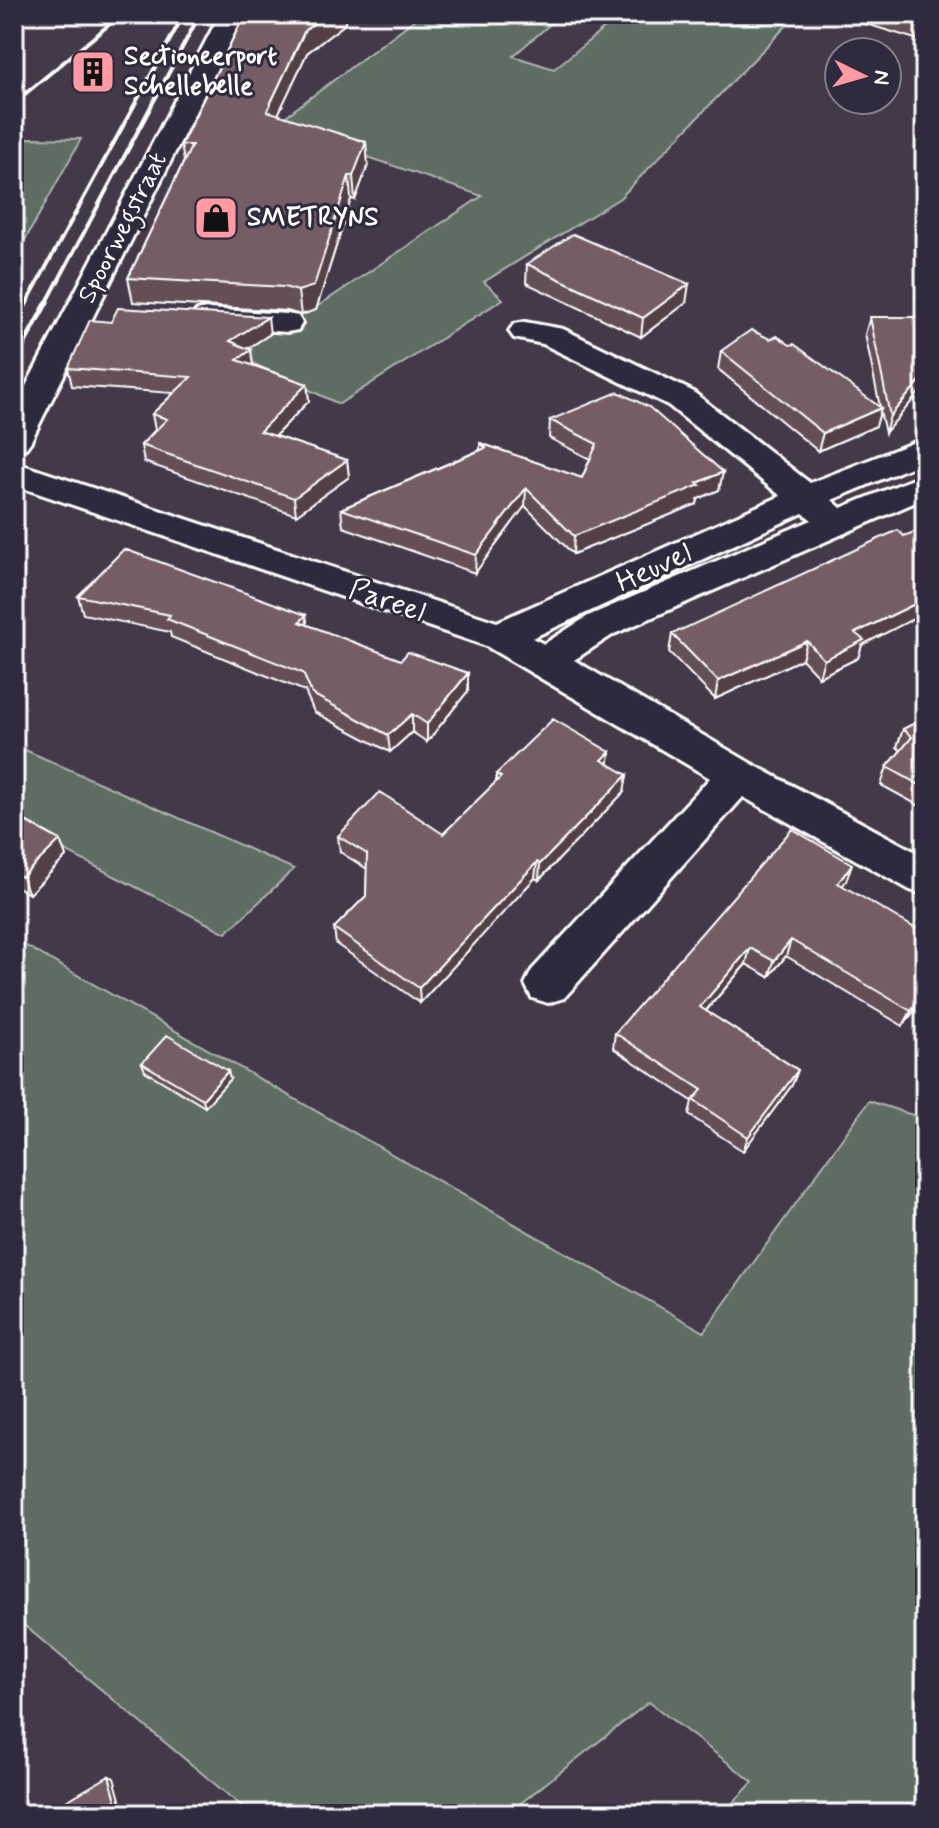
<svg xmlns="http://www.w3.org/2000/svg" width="939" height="1828" viewBox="0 0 939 1828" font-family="Mynerve,sans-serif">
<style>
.green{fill:#5e6c62;stroke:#aeb6b0;stroke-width:2}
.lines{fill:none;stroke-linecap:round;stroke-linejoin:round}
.minor-casing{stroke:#fff;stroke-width:6}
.minor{fill:#2f2a3d;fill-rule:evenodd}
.rail-far1{stroke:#fff;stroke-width:4}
.rail{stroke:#fff;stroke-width:5}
.wall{fill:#655057;stroke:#fff;stroke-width:2}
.shaded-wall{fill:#524147;stroke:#fff;stroke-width:2}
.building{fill:#755d65;stroke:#fff;stroke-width:2}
.labels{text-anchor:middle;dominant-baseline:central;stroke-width:6;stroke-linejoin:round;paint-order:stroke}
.far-poi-label{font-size:26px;font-weight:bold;fill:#fff;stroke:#2f2a3d;text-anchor:start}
.far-street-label{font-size:26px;fill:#fff;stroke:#2f2a3d}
.street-label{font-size:30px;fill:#fff;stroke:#2f2a3d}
</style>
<rect width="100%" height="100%" fill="#443949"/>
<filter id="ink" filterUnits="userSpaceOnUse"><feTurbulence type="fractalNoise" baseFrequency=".0125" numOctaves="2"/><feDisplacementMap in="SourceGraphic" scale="16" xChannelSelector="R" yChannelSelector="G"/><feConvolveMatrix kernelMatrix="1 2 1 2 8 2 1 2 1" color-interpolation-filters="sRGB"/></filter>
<g filter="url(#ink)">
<path class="green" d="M422,14h140l-49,42 41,13 68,-55h121l45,10 -168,174 -136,84 19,17 -164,105 -99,-47 19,-16 62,-37 161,-108 -208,-71z
M31,138l50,1 -67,121v-119z
M14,745l280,124 -68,64 -212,-108z
M14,939l690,393 165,-231 56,18v695h-203l31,-32 -104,-80 -142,112h-256l-237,-197z"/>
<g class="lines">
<g class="minor-casing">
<path id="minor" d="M220,14h24l-213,427 -5,7 -12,3v-42z
M207,309l80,5 11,2 4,7 -4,7 -11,2 -91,-7 -4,-7 4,-7z
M525,322l38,7 129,62 118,92 115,-45v23l-93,39 9,8 84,-34v24l-311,136 -40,26 178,104 173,93v38l-15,-5 -167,-93 -179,201 -16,5 -16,-5 -7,-14 7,-14 178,-192 -224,-132 -472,-161v-23l483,160 284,-126 -113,-91 -125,-61 -29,-6 -5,-7 5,-7zM803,513l9,7 -224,96 -44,28 -12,-6z"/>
</g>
<use href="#minor" class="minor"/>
<path class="rail-far1" d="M14,103l108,-89
M26,304l158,-290
M46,304l154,-290"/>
<path class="rail" d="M14,326l13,-24
M14,363l33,-61"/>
</g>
<path class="wall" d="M245,14h100v10l-38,29 -29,61 90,51 -13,35 -4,-1 -35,111 -15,5 -14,-4 -154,-9 -5,-24 56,-117 -3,-16z
M854,14h71v28l-72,-22z
M527,264l159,39 -45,34 -115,-54z
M925,275v30l-9,-8 5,-17z
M870,317h55l-40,116 -5,-22 -4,15 -58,25 -100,-82 3,-18 49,-12 110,68 -15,-73z
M270,334l-22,14 3,2 2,15 54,19 2,17 -34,35 72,24 2,17 -53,38 -152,-53 -3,-17 14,-15 -3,-16 22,-21 -102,-7 -4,-18z
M550,420l173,52 -4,18 -21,9 -1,5 -124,50 -48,-48 -50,67 -132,-46 -2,-18 139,-59v-7l102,35 8,-19 -41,-21z
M78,596l228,19 1,10 161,66 -41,51 -15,-10 -22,20 -76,-40 -9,-21 -134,-54 -1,-5 -87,-18z
M672,634l190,11 -4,13 -39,19 -17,-18 -87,40 -46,-47z
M925,718v91l-44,-24 6,-18 14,-16 -4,-4 6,-18z
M610,752l-2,12 19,11 -3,17 -85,88 -4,-2 -115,125 -84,-59 -2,-16 32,-32 1,-27 -27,-17 -2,-16 105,-2 53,-52v-8z
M14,815l46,25 6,17 -37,37 -15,-9z
M846,881l-4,5 83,110 -22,30 -117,-70 -17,21 -23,-13 -40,47 92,59 -6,15 -49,66 -54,-36 3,-14 -79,-53 2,-15z
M142,1063l88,16 -25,28 -60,-36z"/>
<path class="shaded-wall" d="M327,14h18v10l-38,29 -38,81 -2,-23 38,-81z
M366,142l2,23 -13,35 -2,-24z
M349,176l2,23 -35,111 -15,5 -3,-24z
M689,284l-3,19 -45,34 2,-19z
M268,317l2,17 -37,24 -3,-17z
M251,350l2,17 -16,-7z
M925,375v11l-40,47 5,-17z
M307,384l2,17 -46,47 -3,-17z
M881,408l-5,18 -58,25 5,-18z
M347,460l2,17 -53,38 -2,-17z
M723,472l-4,18 -21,9 -1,5 -124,50 1,-18z
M526,488l-1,18 -50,67 1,-18z
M925,599v14l-63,32 -4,13 -39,19 5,-17 31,-27z
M306,615l2,18 -8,-11z
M807,641l-5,18 -87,40 3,-18z
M468,673v18l-41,51v-18z
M412,714v18l-22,20 -2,-17z
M610,752l-2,17 -6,-9z
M627,775l-3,17 -85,88 1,-16z
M60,840l6,17 -37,37 -7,-17z
M537,862l-2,16 -115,125 -1,-15z
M852,864l-6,17 -14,18 6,-16z
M791,940l-5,16 -17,21 5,-16z
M750,948l-4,16 -50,58 4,-15z
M925,991v5l-22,30 8,-15z
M798,1070l-6,15 -49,66 5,-14z
M228,1071l2,8 -25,28 -2,-8z
M109,1776l5,2 10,36h-5z"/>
<path class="building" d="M245,14h82l-22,16 -38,81 99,31 -13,34h-4l-35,110 -16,5 -14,-4 -156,-9 64,-133h-11z
M902,14h23v7z
M573,234l116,50 -46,34 -116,-54z
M118,308l150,9 -38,24 21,9 -14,10 70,24 -47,47 87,29 -53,38 -153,-53 26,-26 -15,-5 39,-37 -123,-9 22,-48 21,2z
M870,317h55v58l-35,41z
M751,330l19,9 7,-3 13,9 4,-1 87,64 -58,25 -102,-82z
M618,392l31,15 74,65 -26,11 3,2 -126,51 -48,-48 -50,67 -135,-46 145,-61 -6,-5 102,35 15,-34 -47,-24z
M925,528v71l-70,34 9,7 -40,20 -17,-19 -89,40 -46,-47 226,-104 6,6z
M124,549l182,66 -6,7 101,38 7,-8 60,21 -41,51 -15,-10 -24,21 -76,-41 -9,-21 -136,-54 3,-4 -92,-19z
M925,718v70l-38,-21 25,-30 -9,-8z
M553,719l57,33 -8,8 25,15 -87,89 -3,-2 -118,126 -85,-60 32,-32 1,-42 -29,-18 42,-44 63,42 58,-57 -5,-3z
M14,815l46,25 -38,37 -8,-5z
M792,829l60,35 -14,19 87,51v57l-14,20 -120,-71 -17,21 -24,-13 -50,59 98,63 -50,67 -55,-37 9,-10 -87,-57z
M167,1035l61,36 -25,28 -61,-36z
M109,1776l11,38h-62l-2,-7z"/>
</g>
<defs>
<g id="building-square" transform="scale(2.3)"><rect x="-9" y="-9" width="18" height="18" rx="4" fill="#ff9aa2" stroke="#2f2a3d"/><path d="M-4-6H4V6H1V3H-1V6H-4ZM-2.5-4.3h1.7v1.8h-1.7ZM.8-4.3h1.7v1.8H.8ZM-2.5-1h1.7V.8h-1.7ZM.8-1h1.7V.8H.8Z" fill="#111"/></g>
<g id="shop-square" transform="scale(2.3)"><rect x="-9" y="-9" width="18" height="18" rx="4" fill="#ff9aa2" stroke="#2f2a3d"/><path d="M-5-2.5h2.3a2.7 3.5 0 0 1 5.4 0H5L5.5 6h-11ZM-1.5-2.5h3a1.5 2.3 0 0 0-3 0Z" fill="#111"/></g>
</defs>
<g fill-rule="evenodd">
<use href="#building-square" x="93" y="72"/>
<use href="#shop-square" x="216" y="218"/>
</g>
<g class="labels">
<g class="far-poi-label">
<text x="124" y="57">Sectioneerport<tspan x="124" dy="30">Schellebelle</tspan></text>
<text x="247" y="218">SMETRYNS</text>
</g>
<g class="far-street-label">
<text transform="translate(123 228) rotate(-63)">Spoorwegstraat</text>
</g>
<g class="street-label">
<text transform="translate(654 568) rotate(-25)">Heuvel</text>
<text transform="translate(387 601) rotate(19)">Pareel</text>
</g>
</g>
<rect width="939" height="1828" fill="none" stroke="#2f2a3d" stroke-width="48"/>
<rect x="24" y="24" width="891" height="1780" fill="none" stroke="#fff" stroke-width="3" filter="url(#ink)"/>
<g transform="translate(863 76) rotate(95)"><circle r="38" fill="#2f2a3d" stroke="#827f8b" stroke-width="2"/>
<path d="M0-6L14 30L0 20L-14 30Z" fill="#ff9aa2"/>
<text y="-12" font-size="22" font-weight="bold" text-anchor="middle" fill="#ffffff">N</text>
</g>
</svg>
